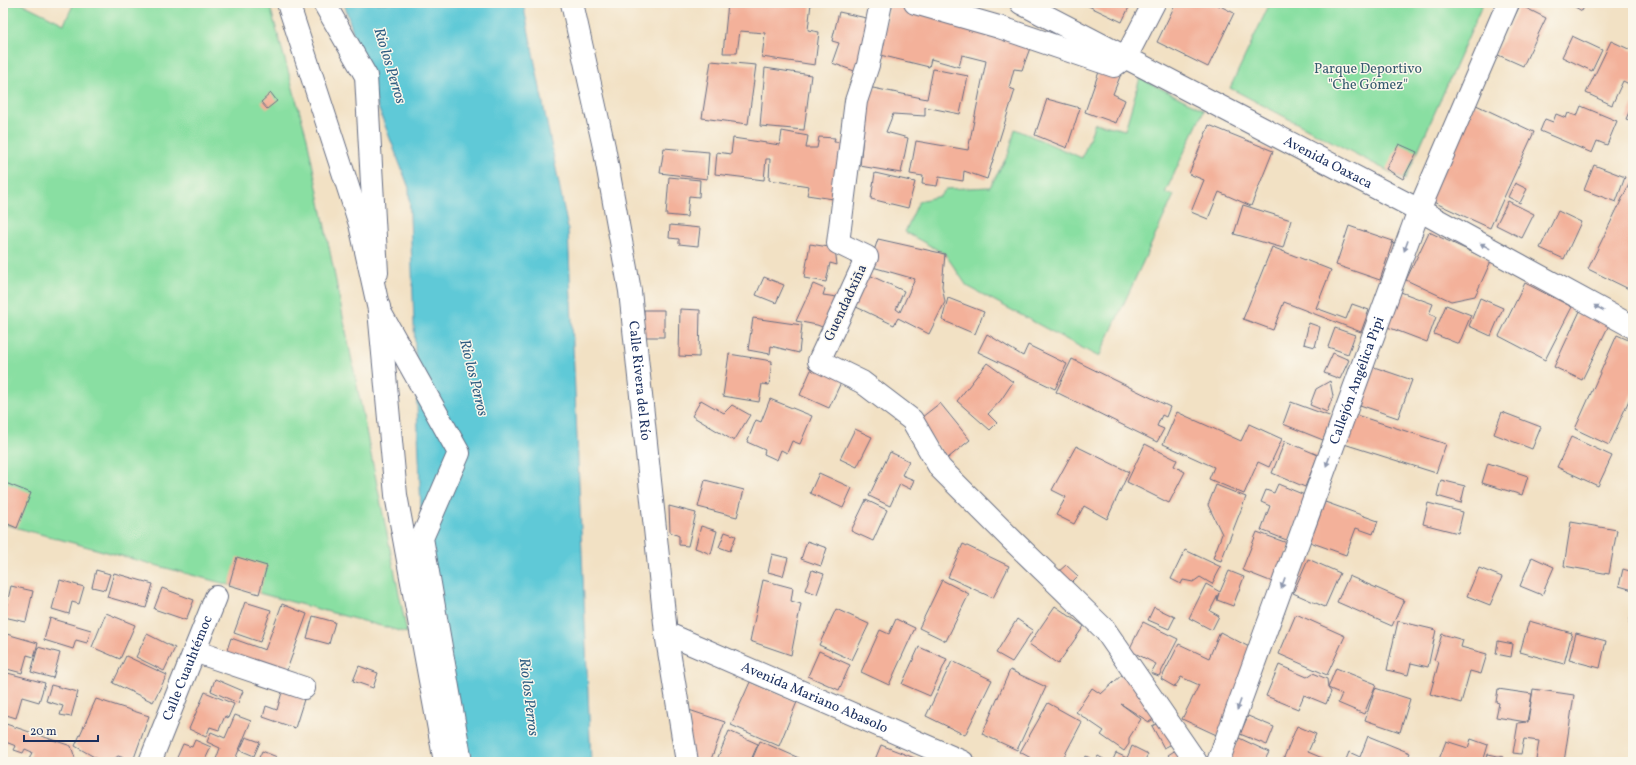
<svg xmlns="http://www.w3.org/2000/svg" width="1636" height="765" viewBox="0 0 1636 765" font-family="Vollkorn,serif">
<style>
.green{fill:#89dfa2;stroke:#528780}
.water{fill:#5ec9d7;stroke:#3c7c9a}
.building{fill:#f3b19a}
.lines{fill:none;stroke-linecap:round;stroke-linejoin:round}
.pedestrian-casing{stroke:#666d82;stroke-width:24}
.minor-casing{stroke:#666d82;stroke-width:24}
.pedestrian{stroke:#fff;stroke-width:22}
.minor{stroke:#fff;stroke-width:22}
.oneway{fill:#8d97ae}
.labels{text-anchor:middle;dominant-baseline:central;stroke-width:3;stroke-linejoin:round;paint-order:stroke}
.park-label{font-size:14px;fill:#365b6f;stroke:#fbf7ec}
.street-label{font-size:14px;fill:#1b2f5e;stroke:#fbf7ec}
.water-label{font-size:15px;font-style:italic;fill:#2f5d82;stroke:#fbf7ec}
</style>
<rect width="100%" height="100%" fill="#fbf7ec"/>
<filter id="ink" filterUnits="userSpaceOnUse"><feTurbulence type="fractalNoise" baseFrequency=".025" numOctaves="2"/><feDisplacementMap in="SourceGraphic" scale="8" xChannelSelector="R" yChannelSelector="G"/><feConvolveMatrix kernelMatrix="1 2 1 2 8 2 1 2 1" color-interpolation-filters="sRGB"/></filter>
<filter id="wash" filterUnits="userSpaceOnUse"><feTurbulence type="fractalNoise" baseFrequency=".012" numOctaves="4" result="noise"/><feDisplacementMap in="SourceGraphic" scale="16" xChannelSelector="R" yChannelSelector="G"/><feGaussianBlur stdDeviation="0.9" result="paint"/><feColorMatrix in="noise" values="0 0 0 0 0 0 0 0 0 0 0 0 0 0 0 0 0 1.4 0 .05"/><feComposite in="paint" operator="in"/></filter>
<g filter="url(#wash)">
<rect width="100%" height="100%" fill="#f2e1c4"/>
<path class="green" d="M3,3h18l43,21 10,-21h195l38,135 100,495 -404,-109z
M1270,3h213l-78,177 -175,-92z
M1140,78l64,32 -39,83 9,2 -75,162 -132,-71 -22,-32 -40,-22 14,-31 21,-5 6,-7 44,-2 19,-34 6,-24 67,29 13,-35 30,7z"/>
<path class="water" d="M344,3h179l45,226 23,533h-139l-30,-224 -13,-350 -43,-112z"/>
<g id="blocks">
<path class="building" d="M728,3h83l-3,27 11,2 -4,33 -53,-8 3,-24 -25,-2 -3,22h-14z
M890,3h19l121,45 -8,22 -8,-1 -5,19 6,2 -28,89 -23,-8 -1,10 -24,-4 -2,9 -15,-2 1,-8 -13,-2 6,-33 52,9 18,-89 -24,-6 -3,12 -28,-8 -2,8 -49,-12z
M1082,3h49l-9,19z
M1176,3h38l20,10 -26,54 -51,-25z
M1568,3h18l-4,8z
M1520,5l26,13 -23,48 -27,-12z
M839,12l32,7 -11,54 -28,-10 7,-20 -7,-2z
M1572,36l30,14 -10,21 -30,-14z
M1611,41l22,10v30l-2,4 -8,-4 -11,24 -26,-12z
M711,61l45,4 -8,59 -46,-6z
M1101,66l20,8 -8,20 12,6 -9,23 -31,-11z
M765,68l46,7 -7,55 -44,-4z
M933,69l35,7 -8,38 -35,-7v9l-32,-2 -7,18 22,6 -7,35 -41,-7 8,-79 59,12z
M271,93l6,8 -10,8 -6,-7z
M1047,99l33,9 -13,40 -32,-13z
M1633,103v19l-7,-3z
M1474,104l60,28 -44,96 -61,-28z
M1581,106l36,15 -10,24 -10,-4 -5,12 -52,-22 5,-12 8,3 3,-8 10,4 2,-5 9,3z
M1209,125l64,26 -22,55 -32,-14 -11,27 -17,-7 13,-32 -15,-6z
M782,131l26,5 -2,12h11l2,-11 16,1 -1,4 14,1 -8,57 -33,-5 2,-9 -40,-6 1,-21h-4l-2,21 -49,-6 2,-22 14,2 2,-16 47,7z
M1399,144l18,8 -14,27 -17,-10z
M664,148l45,4 -2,27 -47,-6z
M1594,165l31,12 -9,25 -32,-12z
M875,173l40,9 -7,26 -37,-9z
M1633,176v115l-45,-22z
M669,177l31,3 -1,17 -10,-1 -2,21 -21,-2z
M1515,183l12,6 -7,14 -12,-6z
M1508,201l26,13 -12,24 -26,-13z
M1243,205l48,15 -8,28 -49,-14z
M1558,211l23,11 -17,37 -24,-11z
M670,225l30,3 -2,18 -19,-2v-5l-10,-1z
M1349,226l44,15 -13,39 -44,-15z
M1429,232l62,29 -16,35 -24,5 -45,-21z
M878,239l67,15 -3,32 3,16 -16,32 -31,-16 -4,7 -42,-20 15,-31 37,17 -8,18 4,3 15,-33 -46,-13z
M810,244l25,4 2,17 -7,-2 -4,19 -22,-4z
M1272,247l59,23 -15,38 30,11 6,-15 17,6 -8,22 -77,-30 -11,28 -30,-11z
M764,277l20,8 -8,18 -20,-8z
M1525,283l47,24 -27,53 -46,-24z
M813,284l12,5 -2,6 21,3 -14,32 -13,-5 -21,-4z
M1398,291l35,13 -4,10 7,3 -9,25 -42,-16z
M948,298l36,14 -9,22 -33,-14z
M1480,298l23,10 -12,28 -22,-10z
M1446,305l25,10 -12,29 -25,-10z
M680,309l20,1 -1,47 -20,-1z
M644,310h20v27h-20z
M1580,311l29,14 -27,55 -28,-13z
M753,318l49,7 -3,28 -28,-7 -1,8 -22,-4z
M1309,323l11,4 -5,20 -11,-3z
M1335,328l20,7 -7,19 -20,-7z
M987,334l36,22 5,-11 39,19 -12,25 -77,-37z
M1617,335l16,7v49l-24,54 -34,-16z
M1333,353l16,7 -9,19 -16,-6z
M729,354l43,7 -3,24 -7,-1 -3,18 -36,-6z
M1072,359l98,48 -4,10 -4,-2 -5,11 7,3 -7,13 -101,-50z
M814,363l30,13 -15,32 -29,-13z
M987,363l26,19 -12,18 -13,14 9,9 -7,7 -33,-29z
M1371,366l41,14 -14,38 -41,-14z
M1330,381l3,15 -6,16 -17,-7 6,-16z
M770,399l42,17 -12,28 -8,-3 -5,12 -6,-3 -4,10 -13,-6 1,-4 -18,-8 9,-22 5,2z
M701,400l23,13 8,-8 18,10 -16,26 -42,-25z
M1291,402l41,15 -9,23 -40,-16z
M940,403l30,37 -22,18 -31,-37z
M1177,412l64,29 8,-17 33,15 -13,28 -11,-5 -14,32 -35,-15 5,-12 -51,-23z
M1502,412l39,15 -9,22 -38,-15z
M1353,414l93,30 -10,29 -92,-29z
M855,429l17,8 -15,30 -17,-8z
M1571,437l41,19 -14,30 -41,-19z
M1285,441l33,14 -13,32 -33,-14z
M1145,444l32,16 -3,6 11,6 -16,31 -42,-21z
M1076,446l53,26 -22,47 -23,-13 -10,18 -18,-9 10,-18 -14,-7z
M890,452l19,9 -7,14 12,5 -4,9 -10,-5 -10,22 -21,-10z
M1488,463l40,13 -6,19 -40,-12z
M819,473l33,15 -9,20 -33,-15z
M705,480l39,10 -7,27 -39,-10z
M1441,480l24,6 -4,17 -24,-7z
M3,482l28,11 -14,35 -14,-6z
M1278,484l29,12 -18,45 -28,-11 9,-24 -9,-4 5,-12 8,3z
M1216,485l30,12 -25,64 -8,-3 9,-24 -14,-29z
M866,500l21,10 -14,31 -22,-10z
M1325,502l53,19 -5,13 -17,-6 -10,27 -36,-13z
M1428,503l35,9 -5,21 -35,-9z
M669,506l27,7 -8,33 -9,-1v-9l-9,-4z
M1571,522l46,8 -8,44 -45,-8z
M701,526l16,5 -6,23 -16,-6z
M725,532l11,4 -6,15 -11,-4z
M1257,532l33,12 -15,39 -33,-13z
M807,541l20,7 -6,18 -20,-7z
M963,544l46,22 -16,32 -45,-21z
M1185,550l36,17 -9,17 -12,-7 -7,5 -10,-2 -2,4 -10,-5z
M772,554l16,4 -5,18 -15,-4z
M237,557l30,9 -8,28 -30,-9z
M1532,557l22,10 -12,28 -22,-9z
M1308,559l32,14 -15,34 -32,-14z
M1066,565l12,11 -8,8 -12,-12z
M1479,568l23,9 -12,28 -23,-9z
M1623,569l10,3v18l-14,-4z
M96,570l14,4 -5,16 -13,-3z
M812,570l12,4 -7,20 -12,-4z
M1229,571l15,6 -11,29 -16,-6 2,-7 -9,18 9,5 -7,14 -23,-12 17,-34 14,8z
M114,573l39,11 -7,24 -39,-11z
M1349,576l55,24 -12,26 -55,-24z
M60,580l24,7 -5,17 -7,-2 -3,12 -17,-5z
M763,580l30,8 -2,13 10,3 -10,51 -41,-14z
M942,580l27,14 -23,47 -27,-13z
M11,586l22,5 -7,31 -22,-5z
M162,588l32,12 -8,20 -32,-11z
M245,602l26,8 -11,32 -26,-9z
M282,604l25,10 -23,64 -59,-22 6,-18 34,12z
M1055,606l29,20 -26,38 -29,-20z
M1154,607l21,10 -6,12 -21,-9z
M836,609l33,15 -17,36 -33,-15z
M1633,609v15l-4,-1z
M106,613l29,12 -15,34 -28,-12z
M1296,614l49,22 -18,39 -48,-21z
M313,616l22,6 -6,22 -22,-6z
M50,618l41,12 -4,13 -11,-3 -3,9 -29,-9z
M896,619l19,9 -26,57 -28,-13 19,-42 9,4z
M1017,619l16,11 -21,32 -16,-9z
M1398,621l38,9 -8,37 -17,-4 -3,12 -21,-5z
M1529,621l43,12 -8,31 -44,-12z
M1143,622l35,17 -19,37 -8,-3 5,-9 -27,-14z
M1220,632l37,19 -34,87 -41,-19 17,-34 -18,-8 -6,10 -14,-8 18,-35 30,14z
M3,633l35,10 -4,14 -7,-2 -5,18 -19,-5z
M1576,633l30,8 -6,27 -31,-8z
M147,634l28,14 -11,23 -28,-14z
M1442,634l21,6 -2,7 26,7 -6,20 -11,-3 -9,32 -31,-9 9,-32 -5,-2z
M1498,641l15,3 -2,13 -15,-3z
M38,647l22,6 -7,25 -22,-6z
M919,647l28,12 -17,37 -28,-12z
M819,651l31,14 -11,25 -31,-14z
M126,656l41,19 -14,27 -40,-19z
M952,661l40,19 -27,55 -39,-19z
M1279,665l28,12 6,-4 14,6 1,9 3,4 -5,12 -22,-9 -6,14 -32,-13z
M359,666l19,7 -5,15 -20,-7z
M1336,668l40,16 -12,30 -26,-11 4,-9 -14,-6z
M1010,670l36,17 -29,63 -35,-16z
M4,672l41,11 -6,19 -17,-5 -6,21 -13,-4z
M1124,673l34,43 -9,6 -28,-18 20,15 -12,19v6l-5,7 -23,-16 3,-4 -28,-19 16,-24 9,6z
M215,679l28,12 -5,12 -27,-12z
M750,682l47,20 -18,44 -48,-21z
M51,685l27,7 -7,25 -11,-2 3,-9 -17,-5z
M284,685l22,8 -11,35 -32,-11 3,-11 11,4z
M1375,688l35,11 -10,33 -35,-12z
M1498,689l34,5 -5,28h1l5,-33 41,6 -10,67 -28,-2 3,-19 -15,-2 -3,15 -8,-1 5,-30 8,-1 -30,-5 3,-14 -3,-1z
M205,692l29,12 -6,14 -3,-2 -6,14 -9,-3 -4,10 -17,-8z
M96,699l53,17 -16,45 -15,-5 -8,6h-7l-28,-16z
M1048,703l34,19 -21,40h-23l-18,-10z
M689,710l36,12 -15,40h-9l-10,-6z
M235,715l16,6 -17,41h-19l5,-14 -13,-6 4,-10 14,6z
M1248,716l26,11 -7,18 -27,-11z
M1162,721l12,22 -10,5 -12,-22z
M3,723l68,23 4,12 9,2 -1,2h-50l-4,-2 3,-8 -7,-3 -2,4 -9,-3 2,-4 -13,-5z
M1297,726l19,8 -8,18 24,10h-50z
M729,731l29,13 -8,18h-34z
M1368,736l42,17 -4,9h-61l4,-10 11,5z
M246,737l14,5 -6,14 -14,-6z
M1239,738l30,14 -5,10h-36z
M1471,739l17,6 -5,17h-45l8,-21 22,7z
M195,740l16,7 -7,15h-29l8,-18 9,3z
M760,741l48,21h-57z
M881,745l44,17h-51z
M1132,746l16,8 -4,8h-32l4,-9 11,5z
M1179,748l9,14h-15l-5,-7z
M262,751l15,6 -2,5h-18z
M1488,754l15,3 -1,5h-16z
M1086,756l9,5 3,-5 11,6h-26z"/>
</g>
</g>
<g filter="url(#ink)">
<use href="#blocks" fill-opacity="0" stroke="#666d82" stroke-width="1"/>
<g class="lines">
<g class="pedestrian-casing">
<path id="pedestrian" d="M324,3l42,73 11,197
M379,307v3l80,143 -37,85 39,224"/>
</g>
<g class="minor-casing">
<g id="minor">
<path d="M288,3l72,221 19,86 17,185 49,267"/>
<path id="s1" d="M572,3l32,144 26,144 36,342 21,129"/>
<path d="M881,3l-13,62 -12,36 -18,142 29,14 -48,104 43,21 50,38 28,48 73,73 92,89 91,132"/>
<path d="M915,3l84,24 115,39 12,-9 28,-54"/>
<path id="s2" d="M1021,3l398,207 214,117"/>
<path id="s3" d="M666,633l297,129"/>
<path d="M194,651l110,37"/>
<path id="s4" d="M150,762l66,-165"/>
<path id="s5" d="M1218,762l201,-552 89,-207"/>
</g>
</g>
<use href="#pedestrian" class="pedestrian"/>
<use href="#minor" class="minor"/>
</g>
<defs><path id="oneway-solid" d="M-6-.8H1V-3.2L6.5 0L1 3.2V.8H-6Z"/></defs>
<g class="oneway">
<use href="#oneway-solid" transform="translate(1406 246) rotate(110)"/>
<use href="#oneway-solid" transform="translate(1485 246) rotate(-151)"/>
<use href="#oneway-solid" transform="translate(1599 308) rotate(-151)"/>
<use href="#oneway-solid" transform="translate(1328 461) rotate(110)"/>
<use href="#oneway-solid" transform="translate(1283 583) rotate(110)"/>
<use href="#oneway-solid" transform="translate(1239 705) rotate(110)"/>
</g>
</g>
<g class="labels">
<g class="park-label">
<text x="1368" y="69">Parque Deportivo<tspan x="1368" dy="16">"Che Gómez"</tspan></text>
</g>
<g class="street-label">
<text stroke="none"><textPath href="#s2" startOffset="346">Avenida Oaxaca</textPath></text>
<text transform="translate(846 303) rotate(-65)">Guendadxiña</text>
<text stroke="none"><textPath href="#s5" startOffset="406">Callejón Angélica Pipi</textPath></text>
<text stroke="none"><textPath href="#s1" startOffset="384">Calle Rivera del Río</textPath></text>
<text stroke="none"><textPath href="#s4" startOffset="101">Calle Cuauhtémoc</textPath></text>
<text stroke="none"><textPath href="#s3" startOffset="162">Avenida Mariano Abasolo</textPath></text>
</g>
<g class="water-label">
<text transform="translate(389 66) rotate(73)">Rio los Perros</text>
<text transform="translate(473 378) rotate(76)">Rio los Perros</text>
<text transform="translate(528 697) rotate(83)">Rio los Perros</text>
</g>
</g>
<rect width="1636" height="765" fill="none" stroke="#fbf7ec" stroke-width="16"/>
<path d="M24 735v6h74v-6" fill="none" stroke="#1b2f5e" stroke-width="2"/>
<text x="30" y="735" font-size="12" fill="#1b2f5e" stroke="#fbf7ec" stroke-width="3" paint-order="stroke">20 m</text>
</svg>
